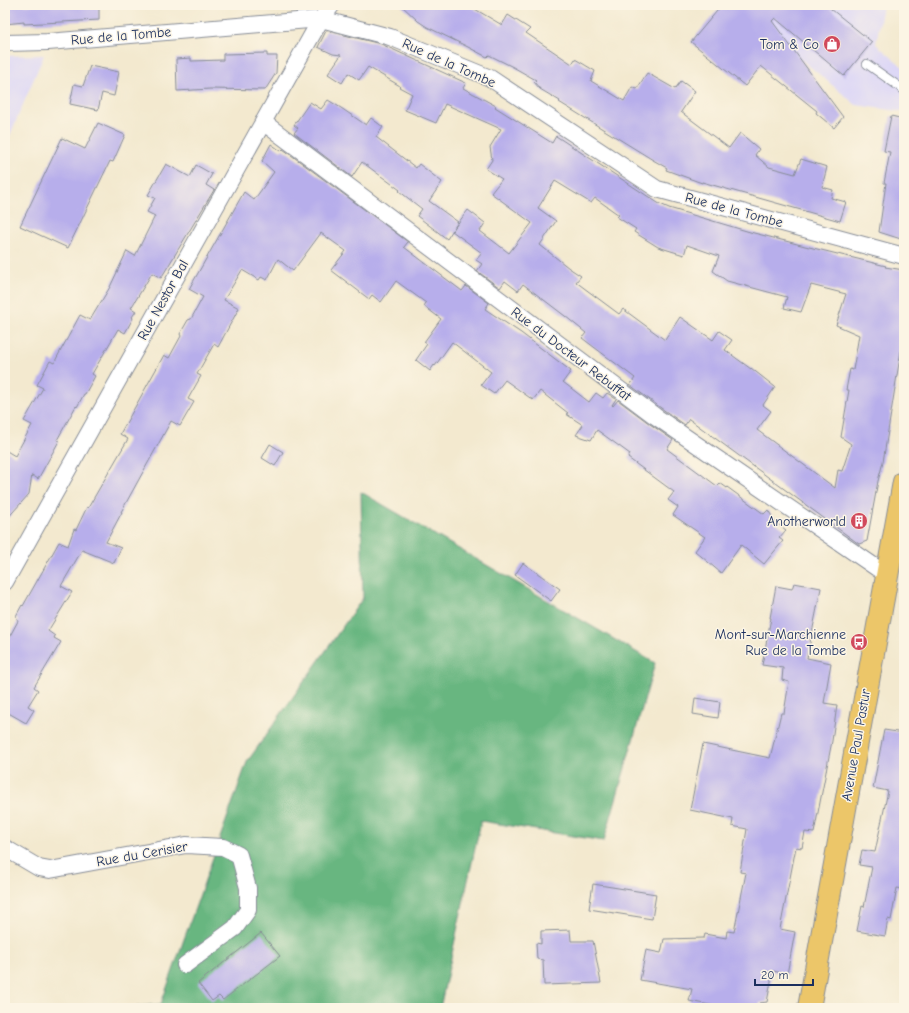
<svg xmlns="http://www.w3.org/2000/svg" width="909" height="1013" viewBox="0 0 909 1013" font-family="'Comic Neue',sans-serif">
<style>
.built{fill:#dbd6f7}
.forest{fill:#68b680;stroke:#42726f}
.building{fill:#b7aeeb;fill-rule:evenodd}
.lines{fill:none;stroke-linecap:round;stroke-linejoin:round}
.service-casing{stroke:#878c96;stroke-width:10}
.minor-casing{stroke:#878c96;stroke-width:18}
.primary-casing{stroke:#878c96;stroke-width:24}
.service{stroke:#fff;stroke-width:8}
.minor{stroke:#fff;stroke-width:16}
.primary{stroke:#ecc669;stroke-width:22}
.labels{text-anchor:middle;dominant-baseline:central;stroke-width:3;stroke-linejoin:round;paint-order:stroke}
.street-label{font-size:14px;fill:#1b2f5e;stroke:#fcf5e5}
.poi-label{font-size:14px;fill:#1b2f5e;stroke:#fcf5e5;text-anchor:end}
</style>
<rect width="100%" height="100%" fill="#fcf5e5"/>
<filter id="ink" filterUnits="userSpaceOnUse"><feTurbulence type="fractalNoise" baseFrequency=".025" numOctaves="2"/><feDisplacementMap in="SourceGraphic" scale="8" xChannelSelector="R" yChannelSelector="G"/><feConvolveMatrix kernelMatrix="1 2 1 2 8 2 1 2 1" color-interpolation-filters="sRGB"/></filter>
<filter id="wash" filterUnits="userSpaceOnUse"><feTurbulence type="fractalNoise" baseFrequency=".012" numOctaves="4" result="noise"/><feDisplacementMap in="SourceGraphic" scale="16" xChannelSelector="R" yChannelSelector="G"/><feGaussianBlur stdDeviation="0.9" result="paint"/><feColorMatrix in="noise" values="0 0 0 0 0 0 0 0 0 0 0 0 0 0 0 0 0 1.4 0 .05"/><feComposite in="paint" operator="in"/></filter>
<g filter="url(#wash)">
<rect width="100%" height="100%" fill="#f3e9cf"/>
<path class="built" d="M736,5h147l-7,39 28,24v44l-48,-7z
M44,55l-39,92v-91z"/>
<path class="forest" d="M361,492l294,171 -51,178 -123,-20 -41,187h-316l37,-4 86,-242 116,-164z"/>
<g id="blocks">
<path class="building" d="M5,5h94v15l-75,4v-2l-19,2z
M401,5h67l34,20 6,-10 22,14 -4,4 46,31 3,-5 20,12 -4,10 33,20 8,-14 5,2 10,-16 28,16 6,-8 14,10 -14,21 48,36 11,-15 19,16 -4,6 14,12 26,7 6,-15 26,8 -5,20 11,3 -2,8 15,4 -6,19 -138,-39v1l-36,-13 1,-2 -14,-8 -94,-58 1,-1 -20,-12 -6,-7 2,-2 -23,-13 -24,-12 -2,2 -21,-11 -39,-19 -9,-6z
M722,5h104l46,37 -28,34 -69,-58 -3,3 71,96 -9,11 -18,-15 1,-2 -56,-45 -16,20 -54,-44z
M326,31l6,1 49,12 85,39 -3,5 33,18 -1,1 57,36 4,-7 102,67 11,5 81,24 55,14 81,20 -1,1 19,3v62l-21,130 -5,19 -11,60 -8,3 -170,-125 -4,6 -24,-17 -31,-23 5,-7 -53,-40 4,-5 -21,-17 -42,-32 -5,7 -13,-10 -5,7 -23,-17 5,-7 -6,-4 6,-7 -30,-22 16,-21 17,13 -5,8 29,22 23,-30 -41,-30 11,-14 -16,-10 6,-9 -2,-13 11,-18 -56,-25 -9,19 -31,-13 7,-16 -13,-7 1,-1 -32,-19 -9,13 -11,-7 -6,10 -14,-9 13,-19 -8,-1 -15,-7zM555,181l36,22 4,-5 24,17 -2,2 19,12 -2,3 24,15 26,8 3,-10 32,11 -6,15 14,10 60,16 -3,11 17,4 10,-27 35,9 -10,31 23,10 -6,35 -3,-1 -4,21h3l-8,47 10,7 -9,27 -4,-1 -3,18 -78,-58 14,-19 -8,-6 12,-18 -24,-19v1l-26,-19 7,-10 -13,-9 -6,9 -33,-23 -15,23 -42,-31 -4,5 -43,-32 5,-6 -12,-8 -29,-23 16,-24 -18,-13z
M267,53v3h10l-1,17 -11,17 -55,-1 -33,2 -1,-32 15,-1v3l32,-1v-6z
M90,66l29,6 -5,24 -12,-3 -4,17 -28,-6 4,-20 9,2z
M328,100l13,8 25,17 5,-7 12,9 -7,10 40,31 3,-4 23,18 -13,19 29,21 -11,17 -30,-23 5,-7 -23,-18 1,-1 -38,-28 -10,15 -58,-44 4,-5 -4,-3 16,-23 11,7z
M891,116l13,3v121l-25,-8 7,-49h-2l6,-31 -6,-1z
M98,123l27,12 -12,27 -3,-1 -42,87 -48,-22 42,-88 23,11z
M271,144l10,7 2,-2 125,93 -4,5 58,44 4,-5 23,17 -4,6 36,24 50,38 -8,11 26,20 7,-9 7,5 4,-5 9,6 -4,6 1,1 5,-6 32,24 23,16 -6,9 50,37 3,-3 7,5v-1l37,27 4,-4 8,13 10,7 -7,8 4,3 -19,23 -23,-19 -20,28 -26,-22 10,-14 -32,-22 5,-8 -10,-7 6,-8 -46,-34 2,-4 -33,-24 -6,10 -15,-5 7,-10 -17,-11 2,-1 -28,-22 -7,9 -28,-20 -11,14 -13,-9 10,-13 -39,-30 -17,24 -1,-1 -4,6 -14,-11 11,-16 -3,-2 17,-23 -17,-13 2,-3 -30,-22 -15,21 -9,-7 -3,4 -38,-29 15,-19 -25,-18 -28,38 -15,-12 -11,21 -6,-3 -2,3 -17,-10 -18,30 15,8 -21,39 -4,-3 -17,30 4,2 -13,23 6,3 -14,24 -9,-5 -50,91h1l-16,30 15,6 -7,15 -32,-13 -21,36 11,6 -24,39 7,5 -1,2 7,4 -27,45 4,3 -10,16 6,4 -8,13 -21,-12v-66l13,-24 -2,-5 6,-11 1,1 36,-64 9,4 6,-17 2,1 11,-23 1,1 40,-69 -8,-5 44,-79 5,3 12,-22 -1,-2 8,-14 3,-1 12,-22 -14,-8 55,-97 10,8 20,-28 -12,-11z
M166,164l24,13 6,-12 16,9 -6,11 8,5 -53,88 -9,-5 -21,35 5,3 -4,6 1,1 -8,15 -7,-4 -26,45 3,2 -10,18h-1l-7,13 -1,-1 -19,34 2,1 -21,38 -6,-4 -3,19 -24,27v-71l10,6 17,-31 -8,-4 19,-33 -6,-3 13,-24 4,2 26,-48 10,5 20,-33 17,-36 8,5 20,-40 -8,-4 8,-14 -7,-3z
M270,444l13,8 -8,14 -13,-8z
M523,563l37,26 -9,12 -36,-26z
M794,583l27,5 -14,70 24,5 -7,40 13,2 -5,36 -18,92 -9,-1 -3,16 -6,-1 -16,82 15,3 -8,42 -14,-3 -6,31 -7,1 -1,5h-34l-36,-7 3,-12 -52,-9 6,-30 15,3 3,-14 40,-1 1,-4 21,4 1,-7 7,1 12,-59 -6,-1 7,-43 -15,-3 1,-7 -43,-9 13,-66 67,14 11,-45h3l5,-31 -7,-2 1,-12 -21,-3 9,-47h-1l6,-32 16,3z
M695,698l25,4 -2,16 -25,-4z
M884,730l20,3v156l-7,-1 -6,32 -3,-1 -3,17 -28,-5 5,-25 2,1 8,-40 -13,-2 3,-15 13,2 13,-61 -15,-3z
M593,884l63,10 -4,25 -63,-10z
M570,930l1,11h22l8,42 -57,2 -1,-25 -6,-1 -1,-16 5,1v-13z
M261,933l19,23 -57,44 -4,-4 -7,5 -14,-18z"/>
</g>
</g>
<g filter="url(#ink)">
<use href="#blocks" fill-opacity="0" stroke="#878c96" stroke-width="1"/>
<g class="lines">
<g class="service-casing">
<path id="service" d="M867,64l37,26"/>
</g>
<g class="minor-casing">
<path id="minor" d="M5,43l43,-1 273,-23 69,18 100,41 167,111 247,67
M263,122l392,294 232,159
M5,582l316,-563 11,-14
M5,848l34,20 11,2 136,-25 37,2 16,8 9,33v22l-13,18 -50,37"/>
</g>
<g class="primary-casing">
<path id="primary" d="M809,1008l95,-526"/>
</g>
<use href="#service" class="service"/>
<use href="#minor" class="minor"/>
<use href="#primary" class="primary"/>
</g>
</g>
<defs>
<g id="shop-disc" transform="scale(0.9)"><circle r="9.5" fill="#d1495b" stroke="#fcf5e5"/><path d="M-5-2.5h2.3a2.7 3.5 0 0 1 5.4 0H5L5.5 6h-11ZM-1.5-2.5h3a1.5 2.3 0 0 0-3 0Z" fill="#fff"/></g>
<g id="building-disc" transform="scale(0.9)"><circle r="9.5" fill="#d1495b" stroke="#fcf5e5"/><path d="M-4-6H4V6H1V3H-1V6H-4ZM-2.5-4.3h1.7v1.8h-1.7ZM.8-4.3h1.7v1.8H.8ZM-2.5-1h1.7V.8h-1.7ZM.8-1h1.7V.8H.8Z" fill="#fff"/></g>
<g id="bus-disc" transform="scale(0.9)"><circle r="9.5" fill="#d1495b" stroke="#fcf5e5"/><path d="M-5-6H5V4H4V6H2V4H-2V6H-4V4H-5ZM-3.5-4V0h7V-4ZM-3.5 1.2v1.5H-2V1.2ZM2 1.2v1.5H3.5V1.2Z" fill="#fff"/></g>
</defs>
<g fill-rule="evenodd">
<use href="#shop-disc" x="832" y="44"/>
<use href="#building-disc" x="859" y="521"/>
<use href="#bus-disc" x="859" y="642"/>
</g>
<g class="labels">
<g class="street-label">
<text transform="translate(121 36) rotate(-5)">Rue de la Tombe</text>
<text transform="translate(449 63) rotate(24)">Rue de la Tombe</text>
<text transform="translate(734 210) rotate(15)">Rue de la Tombe</text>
<text transform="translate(163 300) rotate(-61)">Rue Nestor Bal</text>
<text transform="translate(571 354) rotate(37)">Rue du Docteur Rebuffat</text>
<text transform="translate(856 745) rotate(-80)">Avenue Paul Pastur</text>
<text transform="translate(142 854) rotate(-10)">Rue du Cerisier</text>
</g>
<g class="poi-label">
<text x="819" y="44">Tom &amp; Co</text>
<text x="846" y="521">Anotherworld</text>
<text x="846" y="634">Mont-sur-Marchienne<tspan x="846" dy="16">Rue de la Tombe</tspan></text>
</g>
</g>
<rect width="909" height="1013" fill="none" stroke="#fcf5e5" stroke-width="20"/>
<path d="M755 979v6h58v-6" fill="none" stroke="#1b2f5e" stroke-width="2"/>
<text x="761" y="979" font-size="12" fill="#1b2f5e" stroke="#fcf5e5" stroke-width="3" paint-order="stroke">20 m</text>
</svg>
